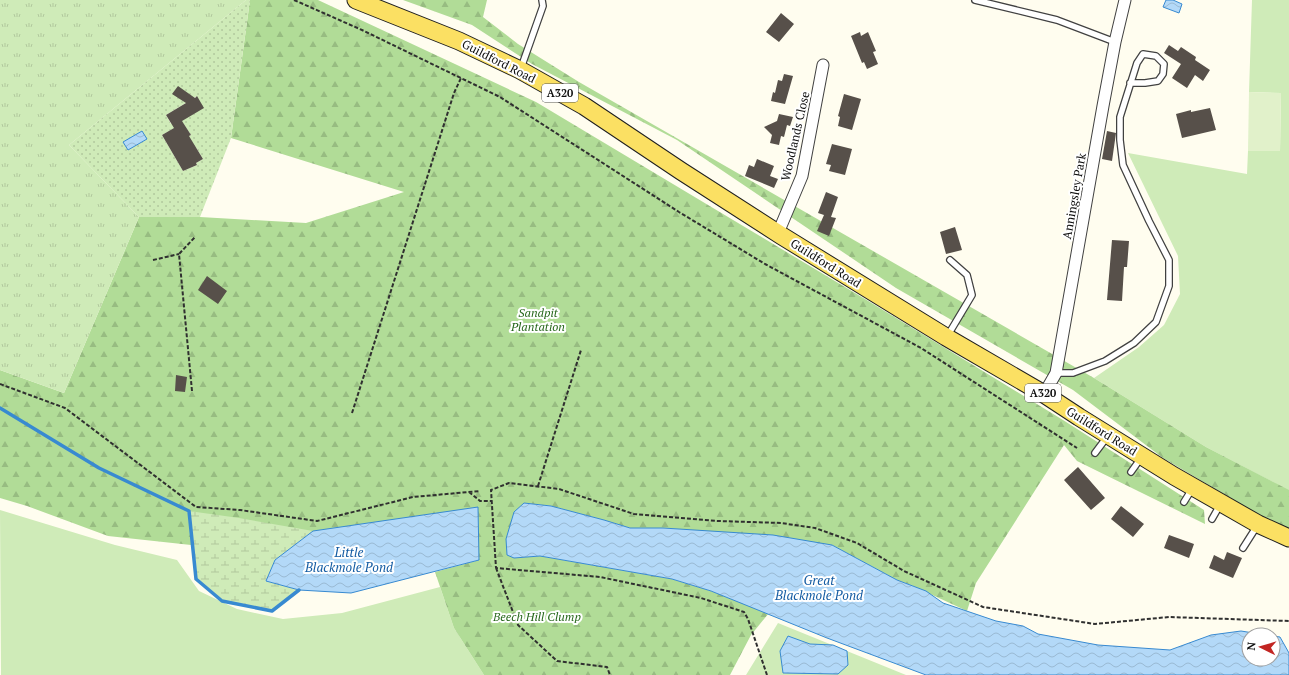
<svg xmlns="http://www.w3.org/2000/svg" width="1289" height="675" viewBox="0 0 1289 675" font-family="'PT Serif',serif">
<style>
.grass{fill:#cfebb8}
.forest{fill:url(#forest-firs)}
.wetland{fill:url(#wetland-marsh)}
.park{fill:url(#park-tufts)}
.garden{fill:url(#garden-dots);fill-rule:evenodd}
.pitch{fill:#e1f1ca}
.water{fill:url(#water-waves);stroke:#388ad1}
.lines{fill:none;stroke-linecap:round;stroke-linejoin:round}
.stream{stroke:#388ad1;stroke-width:3.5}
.building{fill:#57504a}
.lane-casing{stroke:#414141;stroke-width:8}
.street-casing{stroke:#414141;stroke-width:13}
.primary-casing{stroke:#1f1f1f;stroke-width:19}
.path{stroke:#303030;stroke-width:2;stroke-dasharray:4 2;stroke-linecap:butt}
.lane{stroke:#fff;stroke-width:5.5}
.street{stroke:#fff;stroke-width:11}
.primary{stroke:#fbe063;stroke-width:17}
.labels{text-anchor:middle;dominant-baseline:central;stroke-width:4;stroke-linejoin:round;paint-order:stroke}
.shield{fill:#fff;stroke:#565656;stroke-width:1}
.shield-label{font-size:11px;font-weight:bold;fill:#0e0e0e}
.street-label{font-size:12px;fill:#0e0e0e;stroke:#fff}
.park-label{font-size:12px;font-style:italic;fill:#27681c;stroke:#fff}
.water-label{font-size:13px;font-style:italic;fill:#145ca3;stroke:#fff}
</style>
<defs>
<pattern id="forest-firs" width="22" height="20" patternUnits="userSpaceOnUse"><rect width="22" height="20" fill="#b1dc97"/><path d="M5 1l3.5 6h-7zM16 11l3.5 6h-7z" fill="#97bc81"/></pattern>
<pattern id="wetland-marsh" width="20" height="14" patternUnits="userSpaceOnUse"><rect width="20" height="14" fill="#cfebb8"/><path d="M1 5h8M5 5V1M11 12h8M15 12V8" fill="none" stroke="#b1c89d"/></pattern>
<pattern id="park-tufts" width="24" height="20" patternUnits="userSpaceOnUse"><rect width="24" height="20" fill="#cfebb8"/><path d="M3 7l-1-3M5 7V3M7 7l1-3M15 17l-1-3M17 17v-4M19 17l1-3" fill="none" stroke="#b1c89d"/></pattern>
<pattern id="garden-dots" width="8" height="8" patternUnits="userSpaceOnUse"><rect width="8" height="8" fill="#cfebb8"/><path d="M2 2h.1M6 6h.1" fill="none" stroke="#b1c89d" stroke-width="1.8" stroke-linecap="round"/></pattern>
<pattern id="water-waves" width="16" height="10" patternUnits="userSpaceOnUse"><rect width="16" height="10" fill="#b3d9f8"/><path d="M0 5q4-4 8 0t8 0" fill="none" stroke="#99b9d3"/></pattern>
</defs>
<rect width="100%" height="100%" fill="#fffdef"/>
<path class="grass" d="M1252,0h37v492l-16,-10 -67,-35 -112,-69 45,-31 25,-22 16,-31 -2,-38 -50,-103 119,21 1,-23h32l1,-58 -32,-1z
M0,510l115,35 62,15 22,31 38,18 46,10 59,-6 98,-26 14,41 30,47h-483z
M778,623l128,52h-160z"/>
<path class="forest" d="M250,0h68l218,102 329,197 198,121 141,90 1,14 -128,-63 -13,-16 -88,138 -9,28 -54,-25 -16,-6 -65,-35 -169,-17h-33l-27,-8 -52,-14 -27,-3 -10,55 26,-2 132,23 39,12 58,22 -18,22 -21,40h-246l-30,-47 -19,-56 44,-12 -166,-29 -46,30 -64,14 -12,-30 -83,-9 -81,-30 -27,-8v-128l64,23 75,-176h61l106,6 98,-31 -173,-54z
M403,0h84l-4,17 35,27 61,38 515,296 112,69 83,43v39l-23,-10 -103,-61 -90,-68 -177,-102 -219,-148 -145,-76 -60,-39z"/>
<path class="wetland" d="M189,511l50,7 74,13 -38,29 -9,21 33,9 -27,21 -50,-10 -26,-22z"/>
<path class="park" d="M0,0h246l-177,145 70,72 -75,176 -64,-23z"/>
<path class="garden" d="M246,0h4l-19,138 -31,79h-61l-70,-72zM197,96l-9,18 -17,10 -5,-9zM183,123l8,12 -4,2 10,12 6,10 -7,4 1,2 -14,6 -21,-36z"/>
<path class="pitch" d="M1249,92l32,1 -1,58h-32z"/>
<path class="water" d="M1166,0h7l9,4 -3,9 -16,-6z
M142,131l5,8 -19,11 -5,-8z
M524,503l27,3 53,14 26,8h33l110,7 59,10 65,35 29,11 17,12 53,18 27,5 15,8 60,11 72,5 41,-15 30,-4 25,4h-17v24h24v-23l7,1 9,16v22h-363l-99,-37 -116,-47 -39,-12 -132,-23 -26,2 -7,-3 -1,-16 8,-27z
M478,507l1,53 -128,33 -52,-3 -33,-9 9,-21 38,-29z
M788,636l22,8 23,1 14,6 1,14 -10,9 -55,-1 -3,-22z"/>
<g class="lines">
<path class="stream" d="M0,408l99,60 90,43 7,68 26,22 50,10 27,-21"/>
</g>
<path class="building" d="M781,13l13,11 -15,18 -13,-10z
M860,32l1,4 7,-4 8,19 -3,1 5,12 -11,5 -3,-7 -2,1 -11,-27z
M1169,45l9,6 3,-4 15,10 -1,3 15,10 -7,11 -8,-6 -8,13 -15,-10 9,-14 -17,-11z
M784,74l9,2 -8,28 -14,-3 2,-9 2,1 3,-13 4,1z
M178,86l17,12 2,-2 7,12 -22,13 9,14 -2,1 14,23 -7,4 1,2 -14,6 -21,-36 12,-7 -8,-13 20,-12 -14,-9z
M844,94l17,5 -9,31 -14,-4 2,-9 -2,-1z
M1210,108l6,22 -34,8 -6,-24 15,-4v2z
M779,114l14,3 -3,9 -3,-1 -3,12 -3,-1 -2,9 -9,-2 2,-8 -8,-8 13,-6z
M1107,131l9,2 -4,28 -10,-2z
M832,144l20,5 -7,26 -16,-4 2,-6 -5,-1z
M757,159l17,7 -4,10 8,3 -4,9 -29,-12 4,-11 5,2z
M826,192l12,5 -7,20 5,1 -7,18 -12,-5 7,-16 -6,-2z
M955,227l7,23 -16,4 -6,-22z
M1112,240l17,1 -2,26h-3l-2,34 -15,-1z
M207,276l20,15 -9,13 -20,-14z
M176,375l11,2 -2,15 -10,-1z
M1078,467l27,31 -14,12 -27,-30z
M1121,506l23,18 -11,13 -22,-18z
M1169,535l25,9 -5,14 -25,-10z
M1227,552l15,6 -9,20 -24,-10 5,-13 10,5z"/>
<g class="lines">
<g class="lane-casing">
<path id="lane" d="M975,0l82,20 58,22
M521,68l22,-62 -1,-6
M948,335l24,-40 -5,-20 -17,-15
M1056,373h17l32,-12 29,-18 22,-21 13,-36v-26l-20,-39 -26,-56 -3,-25v-23l17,-54 6,-9 13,2 8,8 -1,10 -5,7 -13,2h-15
M1095,453l12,-16
M1131,472l10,-14
M1184,502l8,-13
M1212,519l8,-14
M1243,548l14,-22"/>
</g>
<g class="street-casing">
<path id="street" d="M778,233l24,-57 21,-111
M1044,394l12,-21 47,-267 12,-64 10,-42"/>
</g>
<g class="primary-casing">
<path id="primary" d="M356,0l103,41 61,29 64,36 97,65 101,65 164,101 98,57 35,23 95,59 84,48 31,14"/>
</g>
<path class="path" d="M294,0l68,30 138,67 179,115 86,52 156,84 156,100
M153,260l26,-6
M0,384l65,24 131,99 44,3 77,11 96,-24 67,-6
M192,391l-13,-137 16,-17
M352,413l102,-320 7,-15
M538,486l43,-136
M469,492l11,9h12
M496,568l22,57 39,36 50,6 3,8
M767,675l-19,-56 -4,-7 -43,-14 -101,-21 -104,-9 -5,-78 18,-7 50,6 75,25 84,7 63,2 34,5 42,15 47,28 79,36 112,17 74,-7 120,4"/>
<use href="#lane" class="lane"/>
<use href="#street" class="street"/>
<use href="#primary" class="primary"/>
</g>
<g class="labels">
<g class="shield">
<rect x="542" y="84" width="36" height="18" rx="3"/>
<rect x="1025" y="384" width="36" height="18" rx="3"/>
</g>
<g class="shield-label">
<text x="560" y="93">A320</text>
<text x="1043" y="393">A320</text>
</g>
<g class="street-label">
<text transform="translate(499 61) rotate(27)">Guildford Road</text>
<text transform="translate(795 136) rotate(-77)">Woodlands Close</text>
<text transform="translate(1074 196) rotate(-80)">Anningsley Park</text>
<text transform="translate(826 263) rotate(32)">Guildford Road</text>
<text transform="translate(1102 431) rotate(32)">Guildford Road</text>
</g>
<g class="park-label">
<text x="538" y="312">Sandpit<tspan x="538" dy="14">Plantation</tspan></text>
<text x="537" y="616">Beech Hill Clump</text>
</g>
<g class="water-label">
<text x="349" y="552">Little<tspan x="349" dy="15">Blackmole Pond</tspan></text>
<text x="819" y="580">Great<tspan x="819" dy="15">Blackmole Pond</tspan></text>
</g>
</g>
<g transform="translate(1261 647) rotate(275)"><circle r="19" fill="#ffffff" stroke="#9f9f9f"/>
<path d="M0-3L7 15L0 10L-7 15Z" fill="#c22522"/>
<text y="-6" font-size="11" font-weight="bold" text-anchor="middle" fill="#0e0e0e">N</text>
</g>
</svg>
